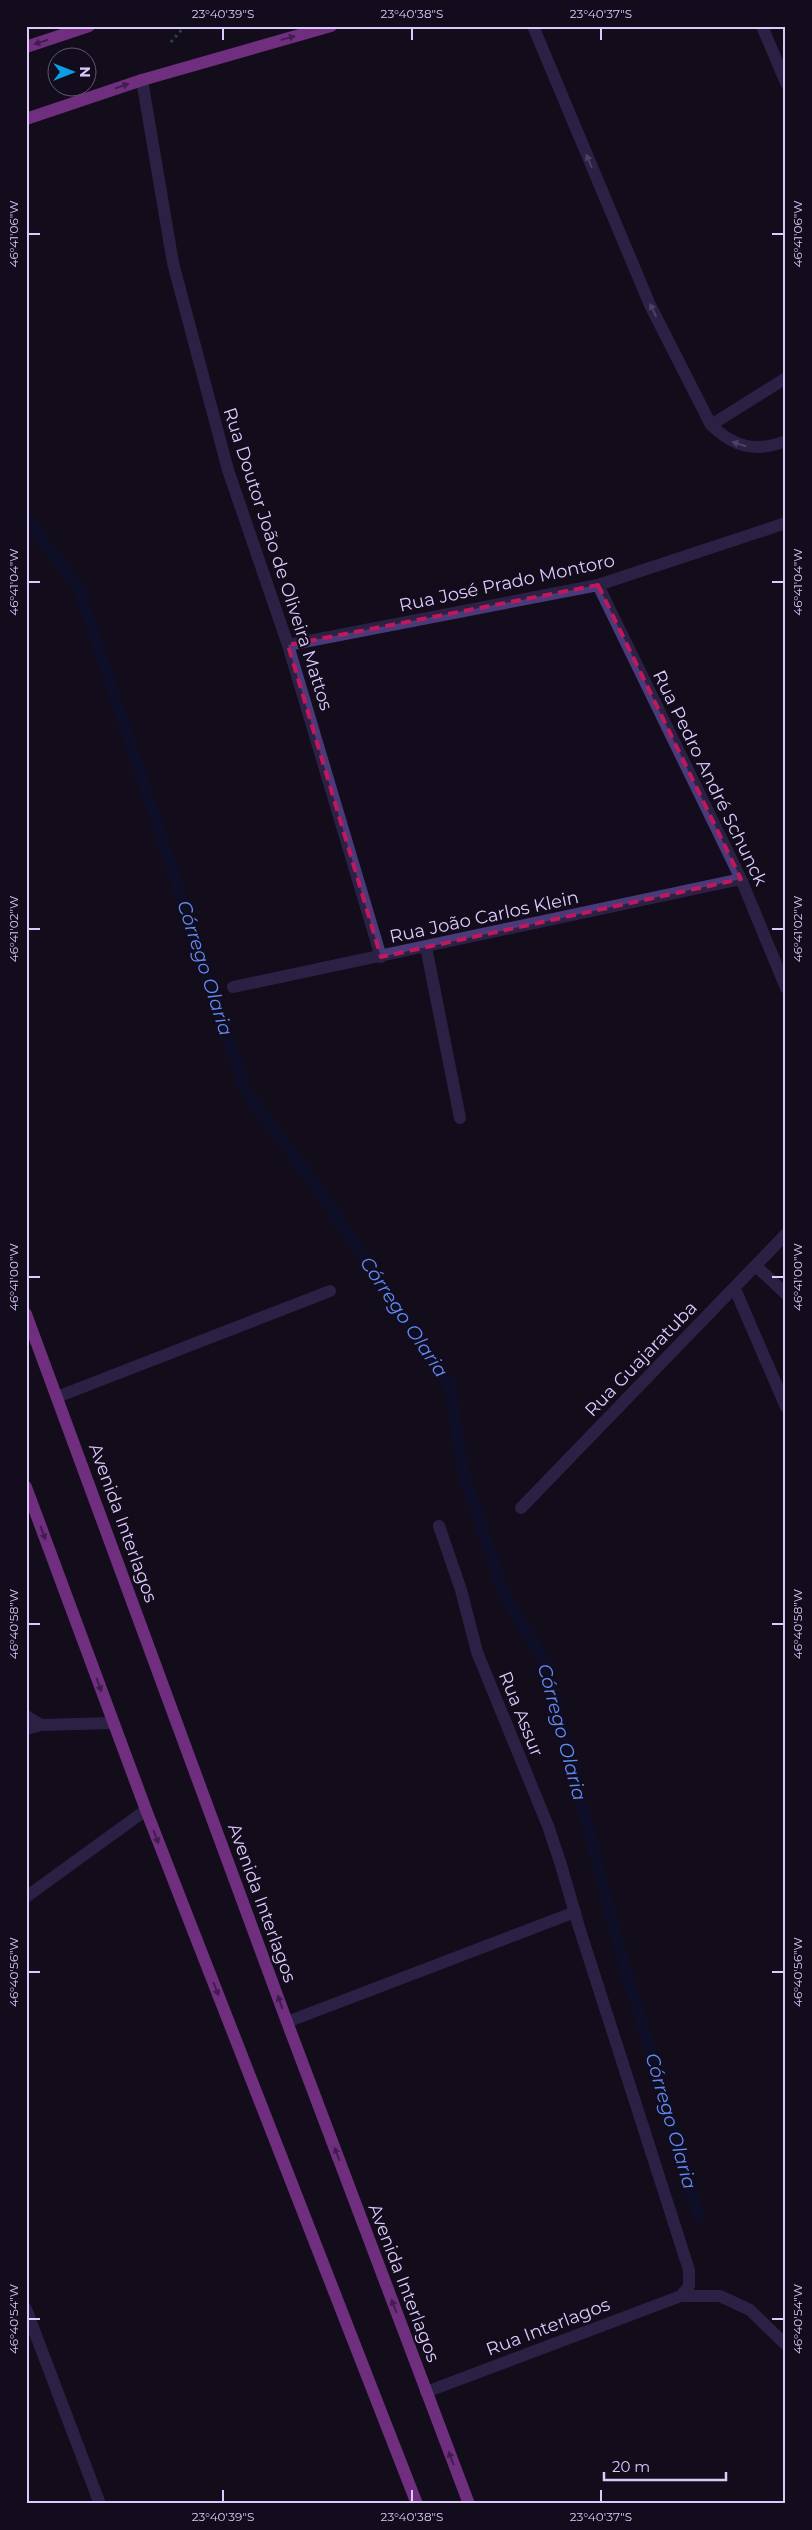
<svg xmlns="http://www.w3.org/2000/svg" width="812" height="2530" viewBox="0 0 812 2530" font-family="Montserrat,sans-serif">
<style>
.lines{fill:none;stroke-linecap:round;stroke-linejoin:round}
.stream{stroke:#0b1136;stroke-width:12}
.path{stroke:#3393a7;stroke-width:3;stroke-dasharray:2.5 4;stroke-linecap:butt}
.service{stroke:#4b3a79;stroke-width:12}
.minor{stroke:#4b3a79;stroke-width:12}
.primary{stroke:#e058f6;stroke-width:12}
.oneway{fill:#7a3289}
.oneway2{fill:#9482ba}
.marked{fill:none;stroke:#c2185b;stroke-width:4;stroke-dasharray:10 6;stroke-linejoin:round}
.ticks{fill:none;stroke:#dccafc;stroke-width:2}
.labels{text-anchor:middle;dominant-baseline:central;stroke-width:4.5;stroke-linejoin:round;paint-order:stroke}
.street-label{font-size:18px;fill:#dccafc;stroke:#130c1c}
.water-label{font-size:19px;font-style:italic;fill:#5e8cf6;stroke:#130c1c}
.neatline{fill:none;stroke:#dccafc;stroke-width:2}
.ticks-label{font-size:12px;text-anchor:middle;fill:#dccafc}
</style>
<rect width="100%" height="100%" fill="#130c1c"/>
<g class="lines">
<path class="stream" d="M26,518l53,71 165,499 72,98 134,200 13,87 41,122 41,67 69,267 85,287"/>
<path class="path" d="M171,42l14,-16"/>
<path class="service" d="M533,26l117,279 61,120c23,22 44,28 75,16
M762,26l24,57
M711,425l75,-47
M426,947l34,171
M57,1397l273,-106
M439,1526l22,64 16,62 71,174 13,39 18,62 110,343v16l-8,10
M26,1716l15,9 72,-2
M26,1729l15,-4
M681,2296h39l30,14 36,35"/>
<path class="minor" d="M142,80l31,183 55,207 60,175 93,312
M598,585l143,294 45,109
M288,645l310,-60 188,-62
M233,987l508,-108
M756,1266l30,28
M735,1289l51,118
M521,1508l265,-274
M26,1897l120,-87
M287,2022l288,-110
M26,2309l74,195
M426,2392l255,-96"/>
<path class="primary" d="M26,47l63,-21
M26,119l116,-39 189,-54
M26,1314l261,708 182,482
M26,1487l120,323 271,694"/>
</g>
<defs><path id="oneway-solid" d="M-6-.8H1V-3.2L6.5 0L1 3.2V.8H-6Z" transform="scale(1.25)"/></defs>
<g class="oneway">
<use href="#oneway-solid" transform="translate(288 38) rotate(-16)"/>
<use href="#oneway-solid" transform="translate(41 42) rotate(162)"/>
<use href="#oneway-solid" transform="translate(122 86) rotate(-19)"/>
<use href="#oneway-solid" transform="translate(43 1533) rotate(70)"/>
<use href="#oneway-solid" transform="translate(99 1685) rotate(70)"/>
<use href="#oneway-solid" transform="translate(156 1837) rotate(69)"/>
<use href="#oneway-solid" transform="translate(216 1989) rotate(69)"/>
<use href="#oneway-solid" transform="translate(280 2002) rotate(-110)"/>
<use href="#oneway-solid" transform="translate(337 2154) rotate(-111)"/>
<use href="#oneway-solid" transform="translate(394 2306) rotate(-111)"/>
<use href="#oneway-solid" transform="translate(451 2458) rotate(-111)"/>
</g>
<g class="oneway2">
<use href="#oneway-solid" transform="translate(589 161) rotate(-113)"/>
<use href="#oneway-solid" transform="translate(653 310) rotate(-116)"/>
<use href="#oneway-solid" transform="translate(739 444) rotate(-162)"/>
</g>
<path d="M0 0H812V2530H0ZM598,585l143,294 -360,78 -93,-312z" fill="#130c1c" fill-opacity=".55" fill-rule="evenodd"/>
<path class="marked" d="M598,585l143,294 -360,78 -93,-312z"/>
<path class="ticks" d="M223,28v12M412,28v12M601,28v12M28,234h12M772,234h12M28,582h12M772,582h12M28,929h12M772,929h12M28,1277h12M772,1277h12M28,1624h12M772,1624h12M28,1972h12M772,1972h12M28,2319h12M772,2319h12M223,2490v12M412,2490v12M601,2490v12"/>
<g class="labels">
<g class="street-label">
<text transform="translate(278 559) rotate(72)">Rua Doutor João de Oliveira Mattos</text>
<text transform="translate(507 583) rotate(-12)">Rua José Prado Montoro</text>
<text transform="translate(710 778) rotate(64)">Rua Pedro André Schunck</text>
<text transform="translate(484 917) rotate(-12)">Rua João Carlos Klein</text>
<text transform="translate(641 1359) rotate(-46)">Rua Guajaratuba</text>
<text transform="translate(123 1523) rotate(70)">Avenida Interlagos</text>
<text transform="translate(521 1714) rotate(68)">Rua Assur</text>
<text transform="translate(262 1903) rotate(70)">Avenida Interlagos</text>
<text transform="translate(404 2283) rotate(69)">Avenida Interlagos</text>
<text transform="translate(548 2327) rotate(-21)">Rua Interlagos</text>
</g>
<g class="water-label">
<text transform="translate(205 968) rotate(72)">Córrego Olaria</text>
<text transform="translate(404 1317) rotate(56)">Córrego Olaria</text>
<text transform="translate(562 1732) rotate(75)">Córrego Olaria</text>
<text transform="translate(671 2121) rotate(74)">Córrego Olaria</text>
</g>
</g>
<rect width="812" height="2530" fill="none" stroke="#130c1c" stroke-width="55"/>
<g transform="translate(72 72) rotate(90)"><circle r="24" fill="#130c1c" stroke="#635876"/>
<path d="M0-4L9 19L0 12L-9 19Z" fill="#0d9de6"/>
<text y="-8" font-size="14" font-weight="bold" text-anchor="middle" fill="#dccafc">N</text>
</g>
<path d="M604 2472v8h122v-8" fill="none" stroke="#dccafc" stroke-width="2.5"/>
<text x="612" y="2472" font-size="15" fill="#dccafc" stroke="#130c1c" stroke-width="4" paint-order="stroke">20 m</text>
<rect x="28" y="28" width="756" height="2474" class="neatline"/>
<g class="ticks-label">
<text x="223" y="18">23°40'39"S</text>
<text x="412" y="18">23°40'38"S</text>
<text x="601" y="18">23°40'37"S</text>
<text transform="translate(798 234) rotate(-90)" y="4">46°41'06"W</text>
<text transform="translate(14 234) rotate(-90)" y="4">46°41'06"W</text>
<text transform="translate(798 582) rotate(-90)" y="4">46°41'04"W</text>
<text transform="translate(14 582) rotate(-90)" y="4">46°41'04"W</text>
<text transform="translate(798 929) rotate(-90)" y="4">46°41'02"W</text>
<text transform="translate(14 929) rotate(-90)" y="4">46°41'02"W</text>
<text transform="translate(798 1277) rotate(-90)" y="4">46°41'00"W</text>
<text transform="translate(14 1277) rotate(-90)" y="4">46°41'00"W</text>
<text transform="translate(798 1624) rotate(-90)" y="4">46°40'58"W</text>
<text transform="translate(14 1624) rotate(-90)" y="4">46°40'58"W</text>
<text transform="translate(798 1972) rotate(-90)" y="4">46°40'56"W</text>
<text transform="translate(14 1972) rotate(-90)" y="4">46°40'56"W</text>
<text transform="translate(14 2319) rotate(-90)" y="4">46°40'54"W</text>
<text transform="translate(798 2319) rotate(-90)" y="4">46°40'54"W</text>
<text x="223" y="2521">23°40'39"S</text>
<text x="412" y="2521">23°40'38"S</text>
<text x="601" y="2521">23°40'37"S</text>
</g>
</svg>
